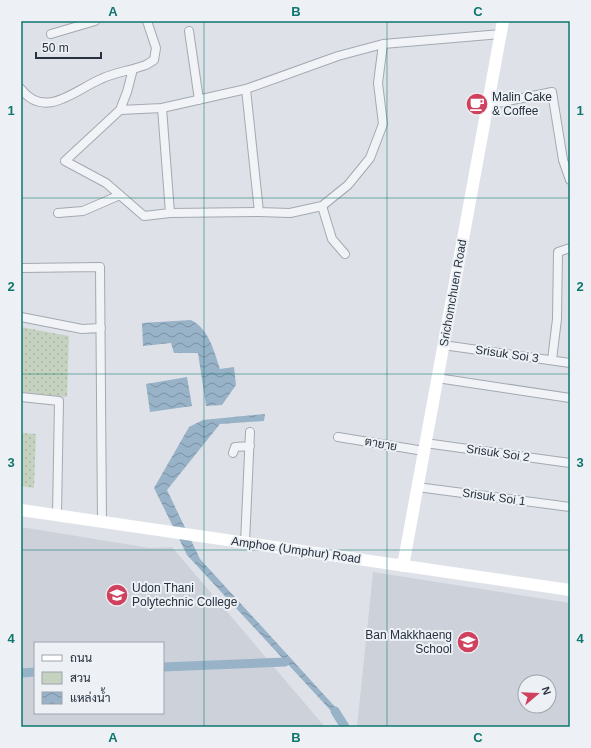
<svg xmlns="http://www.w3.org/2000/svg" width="591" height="748" viewBox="0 0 591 748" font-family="Arial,Sarabun,sans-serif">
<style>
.built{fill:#ccd1da;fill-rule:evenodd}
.green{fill:url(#green-dots)}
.water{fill:url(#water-waves)}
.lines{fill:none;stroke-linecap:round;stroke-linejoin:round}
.canal{stroke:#98b2c8;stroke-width:9}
.street-casing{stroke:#a3a9b2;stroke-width:10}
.street{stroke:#f1f3f6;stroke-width:8}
.secondary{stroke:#fff;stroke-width:12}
.grid{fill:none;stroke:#0f766e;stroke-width:1;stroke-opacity:0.55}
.labels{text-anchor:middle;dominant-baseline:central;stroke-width:4;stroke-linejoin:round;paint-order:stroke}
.poi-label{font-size:12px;fill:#27313f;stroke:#edf1f5;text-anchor:start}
.street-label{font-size:12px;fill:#27313f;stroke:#edf1f5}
.neatline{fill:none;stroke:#0f766e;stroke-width:1.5}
.grid-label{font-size:13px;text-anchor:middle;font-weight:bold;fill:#0f766e}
</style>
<defs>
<pattern id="green-dots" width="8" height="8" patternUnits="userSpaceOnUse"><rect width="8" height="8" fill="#c5d2bf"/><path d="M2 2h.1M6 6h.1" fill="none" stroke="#a9b5a5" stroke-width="1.8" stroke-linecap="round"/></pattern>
<pattern id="water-waves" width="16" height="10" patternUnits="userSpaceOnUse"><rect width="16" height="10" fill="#98b2c8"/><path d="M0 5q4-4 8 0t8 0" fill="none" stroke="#7c91a4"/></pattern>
</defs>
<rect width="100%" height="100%" fill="#dee2e8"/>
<path class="built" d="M21,527l129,21 22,-1 153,180h-304zM35,643h128v70h-128z
M373,572l197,31v124h-213zM525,682h24v24h-24z"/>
<path class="green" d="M21,327l48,9 -2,61 -46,-5z
M21,433l15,1 -2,54 -13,-2z"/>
<path class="water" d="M191,320c18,9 23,31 29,49l14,-2 2,18 -14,20 -16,1 -8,-53h-24l-3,-10 -28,3 -1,-23z
M187,377l5,29 -42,6 -4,-28z
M265,414l-1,7 -44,3 -53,66 33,69 137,150 -4,4 -146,-158 -33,-67 35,-61 14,-7z"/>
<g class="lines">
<path class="canal" d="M163,667l122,-5
M21,673l14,-1
M335,711l10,16"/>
<g class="street-casing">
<path id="street" d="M147,21l9,27 -2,12 -8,5 -13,4 -6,23 -7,18 -55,51 41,22 38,33 26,-3 89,-1
M189,31l10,69
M51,34l44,-13
M383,44l-5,39 5,41 -13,34 -22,27 -26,21 -32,7 -31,-1 -13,-123 92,-33 45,-12 118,-10
M21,89c24,31 54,1 80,-10 10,-5 21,-7 32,-10
M488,105l64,-13 11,68 7,20
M120,110l42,-2
M322,206l10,33 13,15
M58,213l25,-2 37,-16
M170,213l-8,-105 84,-19
M21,268l79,-1 2,255
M21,317l61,12 19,-1
M443,345l127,18
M552,360l5,-41 1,-67 12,-4
M437,378l133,20
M21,397l38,4 -2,114
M338,437l86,14
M425,443l145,20
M233,453l2,-6 15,-1
M417,487l153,20
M245,543l5,-111"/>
</g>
<use href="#street" class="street"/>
<path class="secondary" d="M21,510l549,80
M403,566l100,-545"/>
</g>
<path class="grid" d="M204,21v706M387,21v706M21,198h549M21,374h549M21,550h549"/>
<defs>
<g id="cafe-disc" transform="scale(1.15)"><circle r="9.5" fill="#cf415d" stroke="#edf1f5"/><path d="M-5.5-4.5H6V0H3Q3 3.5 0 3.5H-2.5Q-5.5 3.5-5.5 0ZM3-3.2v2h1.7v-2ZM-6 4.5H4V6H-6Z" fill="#fff"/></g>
<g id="university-disc" transform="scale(1.15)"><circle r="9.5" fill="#cf415d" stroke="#edf1f5"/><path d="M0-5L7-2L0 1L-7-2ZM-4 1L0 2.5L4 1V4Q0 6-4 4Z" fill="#fff"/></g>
<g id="school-disc" transform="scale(1.15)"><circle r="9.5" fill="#cf415d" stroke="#edf1f5"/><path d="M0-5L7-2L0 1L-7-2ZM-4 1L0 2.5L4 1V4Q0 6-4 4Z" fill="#fff"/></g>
</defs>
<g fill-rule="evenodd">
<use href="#cafe-disc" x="477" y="104"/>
<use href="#university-disc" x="117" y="595"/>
<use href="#school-disc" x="468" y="642"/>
</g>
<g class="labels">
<g class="poi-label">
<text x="492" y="97">Malin Cake<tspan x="492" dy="14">&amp; Coffee</tspan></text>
<text x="132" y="588">Udon Thani<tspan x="132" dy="14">Polytechnic College</tspan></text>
<text x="452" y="635" text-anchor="end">Ban Makkhaeng<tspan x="452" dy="14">School</tspan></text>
</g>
<g class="street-label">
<text transform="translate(453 293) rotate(-80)">Srichomchuen Road</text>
<text transform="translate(507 354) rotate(8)">Srisuk Soi 3</text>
<text transform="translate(381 444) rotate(10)">ตายาย</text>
<text transform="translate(498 453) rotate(8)">Srisuk Soi 2</text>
<text transform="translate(494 497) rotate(8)">Srisuk Soi 1</text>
<text transform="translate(296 550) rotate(8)">Amphoe (Umphur) Road</text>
</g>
</g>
<rect width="591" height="748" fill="none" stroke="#edf1f5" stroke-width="44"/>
<rect x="34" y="642" width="130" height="72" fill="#edf1f5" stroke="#9ea4ac"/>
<rect x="42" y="655" width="20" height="6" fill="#ffffff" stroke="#9ea4ac"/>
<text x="70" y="662" font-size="12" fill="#27313f">ถนน</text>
<rect x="42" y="672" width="20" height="12" fill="#c5d2bf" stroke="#9ea4ac"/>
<text x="70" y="682" font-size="12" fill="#27313f">สวน</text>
<rect x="42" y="692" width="20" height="12" fill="url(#water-waves)" stroke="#9ea4ac"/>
<text x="70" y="702" font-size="12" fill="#27313f">แหล่งน้ำ</text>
<g transform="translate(537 694) rotate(71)"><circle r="19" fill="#edf1f5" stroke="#9ea4ac"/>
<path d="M0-3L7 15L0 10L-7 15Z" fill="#cf415d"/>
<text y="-6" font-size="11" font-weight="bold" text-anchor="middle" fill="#27313f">N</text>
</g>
<path d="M36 52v6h65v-6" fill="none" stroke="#27313f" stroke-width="2"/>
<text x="42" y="52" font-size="12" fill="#27313f" stroke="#edf1f5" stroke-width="3" paint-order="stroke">50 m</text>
<rect x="22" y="22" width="547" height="704" class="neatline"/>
<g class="grid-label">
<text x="113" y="16">A</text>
<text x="296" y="16">B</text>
<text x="478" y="16">C</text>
<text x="11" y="115">1</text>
<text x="580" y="115">1</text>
<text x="11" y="291">2</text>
<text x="580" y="291">2</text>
<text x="11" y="467">3</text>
<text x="580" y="467">3</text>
<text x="11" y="643">4</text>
<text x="580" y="643">4</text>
<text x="113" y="742">A</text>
<text x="296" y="742">B</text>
<text x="478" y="742">C</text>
</g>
</svg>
